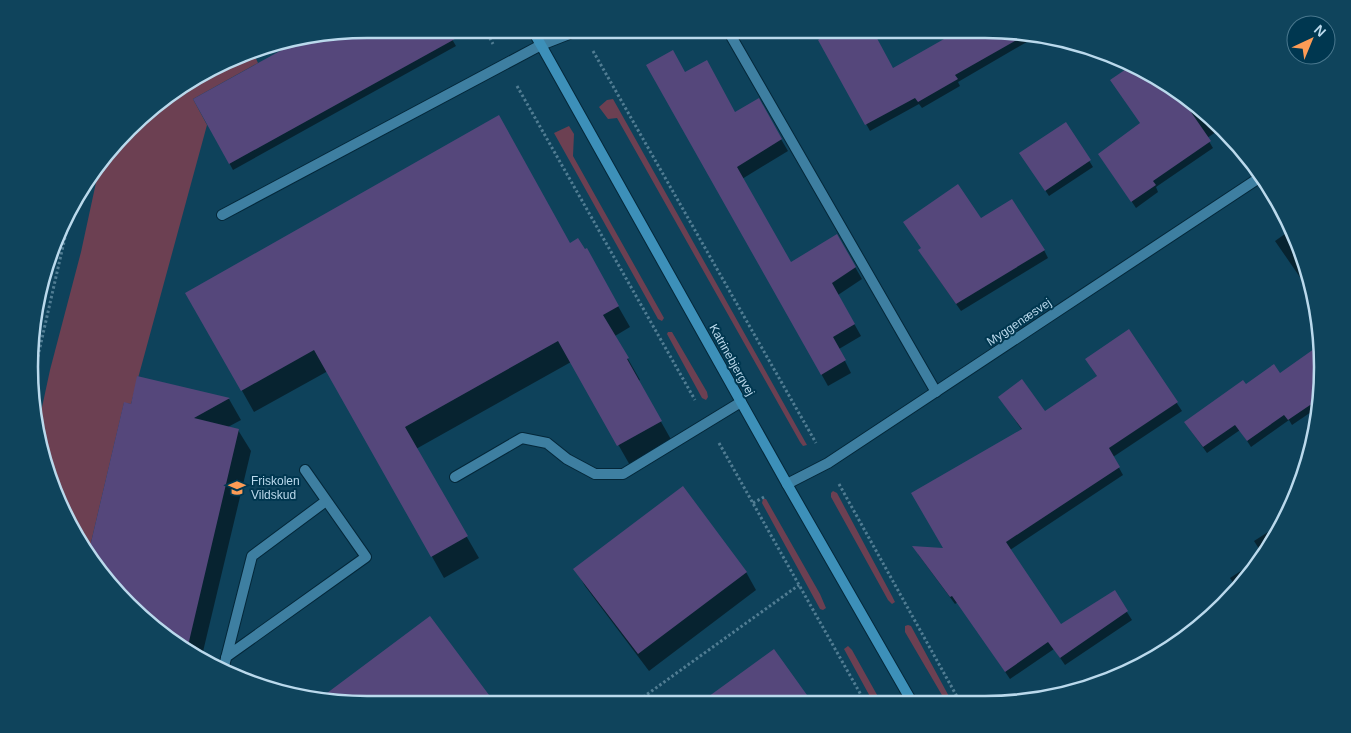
<svg xmlns="http://www.w3.org/2000/svg" width="1351" height="733" viewBox="0 0 1351 733" font-family="Arial,sans-serif">
<style>
.green{fill:#6c4052}
.shadow{fill:#0007}
.building{fill:#55477b}
.lines{fill:none;stroke-linecap:round;stroke-linejoin:round}
.lane-casing{stroke:#042739;stroke-width:12}
.street-casing{stroke:#042739;stroke-width:12}
.secondary-casing{stroke:#042739;stroke-width:12}
.path{stroke:#517d93;stroke-width:3;stroke-dasharray:2.5 2.5;stroke-linecap:butt}
.lane{stroke:#3e7fa1;stroke-width:10}
.street{stroke:#3e7fa1;stroke-width:10}
.secondary{stroke:#3d90b9;stroke-width:10}
.labels{text-anchor:middle;dominant-baseline:central;stroke-width:4;stroke-linejoin:round;paint-order:stroke}
.street-label{font-size:12px;fill:#bad9ec;stroke:#003750}
.poi-label{font-size:12px;fill:#bad9ec;stroke:#003750;text-anchor:start}
.rim{fill:none;stroke:#bad9ec;stroke-width:2.5}
</style>
<rect width="100%" height="100%" fill="#0e425b"/>
<path class="green" d="M252,50l6,13 -65,36 14,26 -76,279 -7,-1 -35,148 -34,-55 -17,-70 12,-56 31,-118 19,-88 61,-65z
M613,99l194,346 -4,1 -3,-4 -183,-324 -9,1 -9,-12 8,-7z
M569,126l5,8 -1,22 91,162 -2,3 -4,-2 -104,-186z
M53,251l-18,81 5,-53z
M668,332h4l35,60 1,5 -2,3 -4,-2 -35,-64z
M833,491l4,2 55,103 3,6 -3,2 -4,-4 -57,-103v-4z
M763,499h3l54,95 6,14 -3,2 -3,-1 -58,-106z
M908,625l3,1 41,76h-6l-41,-70v-6z
M848,646l4,4 29,52h-8l-29,-53z"/>
<path class="shadow" d="M366,29h80l10,17 -223,124 -38,-70 108,-61z
M1006,29l30,5 1,2 -79,46 2,4 -38,22 -3,-4 -49,27 -50,-91 73,30z
M1061,39l11,1 3,2 -8,6z
M648,65l37,9 50,39 23,-13 30,51 -46,28 48,85 47,-28 25,43 -24,16 23,41 -22,13 12,24 -23,13z
M1133,66l20,8 11,8 9,12 4,-3 30,21 15,16 -15,10 6,10 -57,39 2,5 -22,16 -32,-48 37,-36z
M1066,124l27,43 -44,29 -24,-36z
M981,220l63,30 4,8 -87,53 -37,-53 -2,-9z
M1292,229l19,50 -7,4 -29,-42z
M570,244l14,7 2,-1 44,77 -15,9 25,44 -2,1 35,62 -42,24 -60,-105 -155,87 63,109 -35,20 -116,-207 -74,41 -67,-119z
M1129,331l53,80 -69,46 10,18 -113,75 51,76 53,-34 18,28 -67,45 -11,-16 -44,30 -52,-77 -3,2 -37,-50 27,-5 77,-119 -23,-33 46,16 53,-36 -7,-10z
M1321,346l-1,60 -28,19 -3,-5 -38,27 -11,-17 -33,23 -18,-25 56,-43 35,-10z
M138,377l91,22 12,21 -13,7 10,3 13,21 -50,209 -88,-71 -23,-36 35,-149 6,2z
M1279,525l2,2 -4,8 -14,20 -9,-14z
M1262,557l-24,32v1l-8,-12z
M575,569l171,3 10,18 -107,81 -64,-85z
M773,651l37,51h-107z"/>
<path class="building" d="M366,29h107l-244,135 -36,-65 107,-59z
M816,29h56l21,39 51,-29 -5,-10h67l23,4 -74,42 3,4 -40,23 -3,-4 -50,27 -47,-85 3,-2z
M673,50l12,22 22,-12 28,52 24,-14 23,41 -45,28 54,95 46,-28 19,33 -24,16 23,41 -22,13 13,23 -25,15 -175,-310z
M1132,65l21,9 22,15 36,52 -58,40 3,4 -25,17 -33,-48 42,-31 -30,-43z
M499,115l71,128 8,-5 7,11 2,-1 32,58 -16,9 26,43 -2,1 35,62 -45,25 -59,-105 -153,86 63,109 -37,21 -117,-207 -73,41 -56,-98z
M1066,122l25,38 -46,31 -26,-38z
M958,184l23,34 31,-19 33,51 -89,54 -38,-54 3,-2 -18,-26z
M1129,329l49,73 -69,46 11,19 -114,75 55,82 54,-34 13,21 -68,47 -12,-16 -43,30 -53,-76 -2,1 -38,-51 31,2 -32,-55 111,-64 -24,-32 24,-18 23,32 52,-35 -12,-17z
M1321,344l-2,55 -31,21 -4,-5 -37,26 -12,-16 -32,22 -19,-25 59,-42 3,4 28,-20 6,9z
M137,376l93,22 -36,20 45,11 -52,221 -74,-61 -24,-38 35,-149 7,2z
M683,486l64,86 -109,82 -65,-85z
M430,616l65,87 -150,1 -26,-5z
M774,649l38,53h-111z"/>
<g class="lines">
<g class="lane-casing">
<path id="lane" d="M727,29l209,363
M222,215l319,-170
M455,477l67,-39 25,5 20,16 28,15h28l118,-72
M226,657l140,-100 -61,-87
M223,670l29,-114 74,-55"/>
</g>
<g class="street-casing">
<path id="street" d="M541,45l41,-16
M787,484l41,-21 434,-287"/>
</g>
<g class="secondary-casing">
<path id="secondary" d="M532,29l255,455 125,218"/>
</g>
<path class="path" d="M485,29l8,15
M593,51l223,392
M517,86l178,314
M30,391l41,-180
M719,443l146,259
M839,484l121,218
M753,503l13,-7
M635,703l164,-118"/>
<use href="#lane" class="lane"/>
<use href="#street" class="street"/>
<use href="#secondary" class="secondary"/>
</g>
<defs>
<g id="school-bare" transform="scale(1.35)"><path d="M0-5L7-2L0 1L-7-2ZM-4 1L0 2.5L4 1V4Q0 6-4 4Z" fill="#fd9c56" stroke="#003750" stroke-width="2.5" paint-order="stroke"/></g>
</defs>
<g fill-rule="evenodd">
<use href="#school-bare" x="237" y="488"/>
</g>
<g class="labels">
<g class="street-label">
<text transform="translate(1019 322) rotate(-34)">Myggenæsvej</text>
<text transform="translate(732 360) rotate(61)">Katrinebjergvej</text>
</g>
<g class="poi-label">
<text x="251" y="481">Friskolen<tspan x="251" dy="14">Vildskud</tspan></text>
</g>
</g>
<path d="M0 0H1351V733H0ZM367 38H985A329 329 0 0 1 1314 367V367A329 329 0 0 1 985 696H367A329 329 0 0 1 38 367V367A329 329 0 0 1 367 38Z" fill="#0f445c" fill-rule="evenodd"/>
<path class="rim" d="M367 38H985A329 329 0 0 1 1314 367V367A329 329 0 0 1 985 696H367A329 329 0 0 1 38 367V367A329 329 0 0 1 367 38Z"/>
<g transform="translate(1311 40) rotate(44)"><circle r="24" fill="#003750" stroke="#4a788e"/>
<path d="M0-4L9 19L0 12L-9 19Z" fill="#fd9c56"/>
<text y="-8" font-size="14" font-weight="bold" text-anchor="middle" fill="#bad9ec">N</text>
</g>
</svg>
